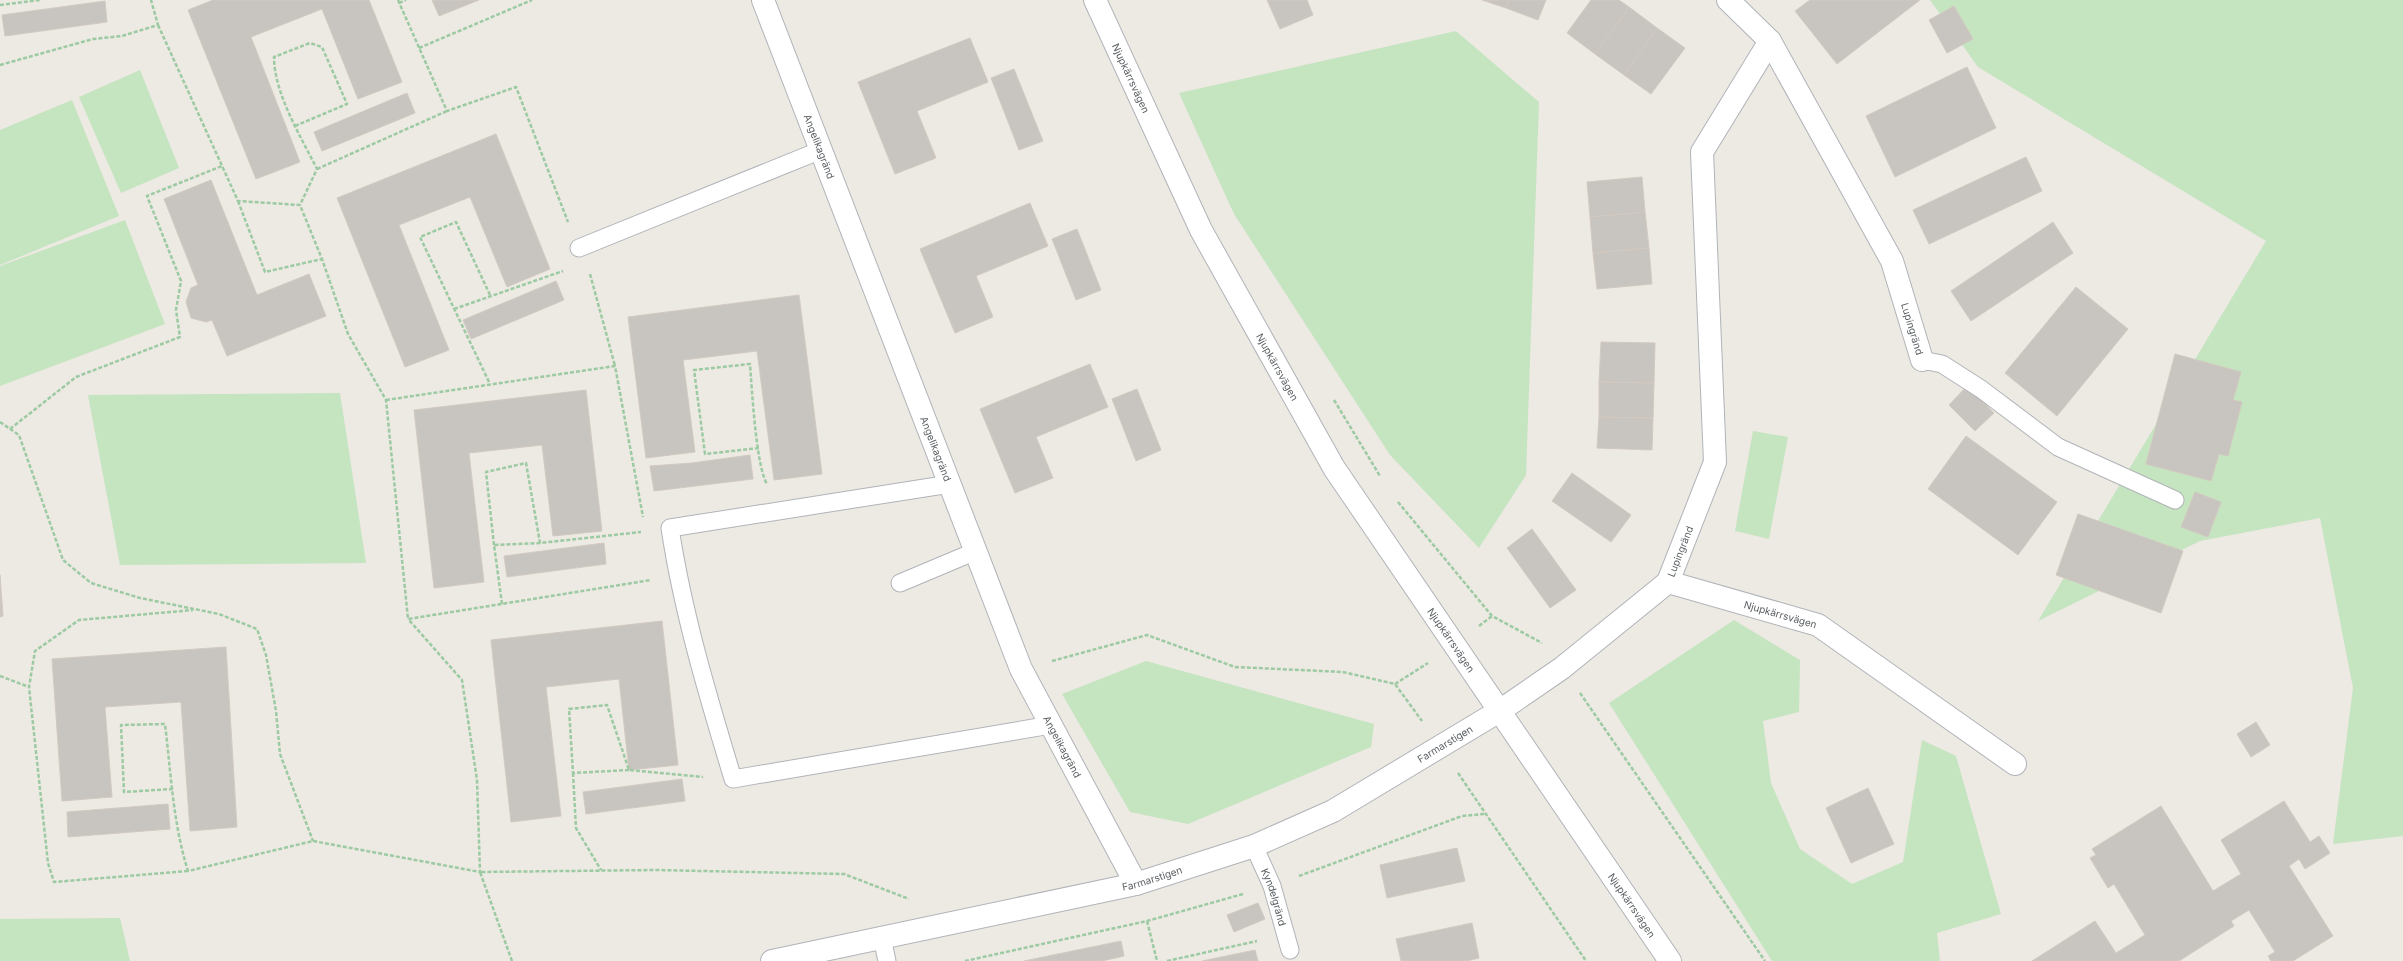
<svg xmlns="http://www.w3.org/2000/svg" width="2403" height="961" viewBox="0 0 2403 961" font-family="Inter,sans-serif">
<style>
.green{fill:#c5e4c0}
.building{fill:#c8c4bf;stroke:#d2cac1}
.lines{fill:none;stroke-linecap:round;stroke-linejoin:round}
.lane-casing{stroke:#b0b4b8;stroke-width:19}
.street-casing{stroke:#b0b4b8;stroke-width:24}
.path{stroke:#9ccaa2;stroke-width:2.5;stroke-dasharray:4 2;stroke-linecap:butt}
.lane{stroke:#fff;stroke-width:17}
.street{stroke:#fff;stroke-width:22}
.labels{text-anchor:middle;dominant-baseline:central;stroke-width:3.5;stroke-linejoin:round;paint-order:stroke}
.street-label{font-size:10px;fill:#5b6063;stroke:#fff}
</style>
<rect width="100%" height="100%" fill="#ede9e3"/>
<path class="green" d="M1930,0h473v836l-70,8 20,-156 -33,-170 -120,23 -162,80 228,-380 -288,-174z
M1456,31l83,71 -13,373 -47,73 -89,-93 -156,-241 -55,-121z
M140,70l39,98 -58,25 -42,-96z
M72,100l47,116 -119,49v-135z
M125,220l40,104 -165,62v-120z
M340,393l26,170 -246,2 -32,-170z
M1753,431l35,6 -19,102 -34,-8z
M1734,620l66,40 -1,52 -36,9 8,62 29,66 52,35 51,-22 19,-122 34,16 45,158 -64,19 3,28h-168l-163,-258z
M1146,661l228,63 -3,23 -183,77 -58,-12 -68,-118z
M120,918l10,43h-130v-42z"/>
<path class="building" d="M213,0h156l33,82 -44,17 -36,-90 -71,28 49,125 -44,17 -68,-169z
M432,0h47l-40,16z
M1267,0h40l6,15 -33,14z
M1482,0h27l-3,8z
M1509,0h37l-8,20 -32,-12z
M1591,0h28l10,7 -34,47 -28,-21z
M1810,0h110l-83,64 -42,-53z
M105,1l2,21 -102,14 -3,-21z
M1954,6l19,33 -26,14 -18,-33z
M1629,7l28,21 -33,47 -29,-21z
M1657,28l28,20 -34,46 -27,-19z
M970,38l18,44 -71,29 19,47 -41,16 -37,-92z
M1967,67l29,61 -101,49 -29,-61z
M1014,69l29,72 -24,9 -28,-72z
M407,93l8,20 -93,38 -8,-19z
M496,134l54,135 -43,18 -37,-90 -71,28 50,125 -44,17 -68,-169z
M2026,157l16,34 -113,53 -16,-34z
M1642,177l3,35 -55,5 -3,-35z
M211,180l46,115 52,-21 17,42 -99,40 -15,-36 -6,2 -15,-4 -5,-16 5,-14 7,-3 -34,-86z
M1030,203l18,43 -72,30 17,41 -38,16 -35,-84z
M1645,212l4,36 -56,5 -3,-36z
M2053,222l20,31 -102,68 -20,-30z
M1077,229l24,61 -25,10 -24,-61z
M1649,248l3,36 -55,5 -4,-36z
M556,281l8,19 -93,39 -8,-19z
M2076,287l52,42 -71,87 -52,-43z
M799,295l23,179 -48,6 -17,-129 -74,9 12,92 -49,6 -18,-141z
M1601,342l54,1 -1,40 -55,-1z
M2175,354l66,18 -8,28 9,2 -14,54 -9,-2 -8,27 -65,-17z
M1090,364l18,43 -72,30 17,41 -38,15 -35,-84z
M1599,382l55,1 -1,35 -54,-1z
M1967,386l27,27 -19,18 -26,-26z
M1137,389l24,61 -25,11 -24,-62z
M586,390l16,141 -49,5 -11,-91 -73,8 15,129 -50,6 -20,-178z
M1599,417l54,1 -1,32 -55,-2z
M1966,436l91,66 -39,53 -90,-66z
M750,455l3,24 -99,12 -4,-25 42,-3z
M1572,473l59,42 -20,27 -59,-41z
M2195,492l26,10 -13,35 -27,-10z
M2078,514l105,37 -22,62 -105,-38z
M1532,529l44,61 -26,18 -43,-60z
M604,543l2,21 -99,13 -3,-21z
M0,575l3,41 -3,1z
M662,621l16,144 -49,5 -10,-91 -73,8 15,129 -50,6 -20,-182z
M226,647l11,180 -47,4 -9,-129 -76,5 7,90 -50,4 -10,-142z
M2256,722l14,23 -19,12 -14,-23z
M682,779l3,22 -99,13 -3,-22z
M1868,788l26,56 -43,19 -25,-55z
M2284,801l26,41 9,-6 11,17 -25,16 -6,-10 -10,7 44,70 -40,25h-22l-3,-5 7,-4 -26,-42 -18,11 3,5 -55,35h-147l63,-40 21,32 29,-18 -31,-51 -6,4 -18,-30 6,-3 -4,-6 69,-43 52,85 28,-17 -20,-34z
M168,804l2,25 -102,8 -1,-25z
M1457,848l8,33 -78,17 -7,-33z
M1258,903l7,16 -31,13 -7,-17z
M1472,923l7,35 -12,3h-66l-5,-22z
M1121,941l3,15 -22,5h-78z
M1255,950l3,11h-56z"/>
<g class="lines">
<g class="lane-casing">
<g id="lane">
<path d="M579,248l242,-98"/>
<path d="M1922,360l20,4 39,25 77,58 117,53"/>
<path d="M950,484l-280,44c13,86 38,168 63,251l318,-54"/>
<path d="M900,583l76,-32"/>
<path id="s1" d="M1254,846l18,40 18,64"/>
<path d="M882,938l5,23"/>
</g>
</g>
<g class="street-casing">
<g id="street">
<path id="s2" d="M763,0l258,669 115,215"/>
<path id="s3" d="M1095,0l106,230 133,238 336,493"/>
<path id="s4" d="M1728,0l42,41 122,220 30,99"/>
<path id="s5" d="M1668,582l47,-120 -13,-310 68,-111"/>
<path id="s6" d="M772,961l364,-77 118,-38 79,-35 168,-101 61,-42 106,-86 150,43 197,139"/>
</g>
</g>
<path class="path" d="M398,0l49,111 69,-24 52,135
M399,3l7,-3
M0,5l40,-5
M158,25l80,176 62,4 22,54 26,75 38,66 22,219 243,-39
M419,48l113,-48
M0,65l93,-26 29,-3 36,-11 -7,-25
M295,126l52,-22 -25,-57 -12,-4 -36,14c0,36 27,80 43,112l-17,36
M317,169l130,-58
M238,201l27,71 57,-13
M590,274l25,92
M490,295l-34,-73 -36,15 70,147
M454,309l109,-38
M386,400l229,-34 28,151
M1334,400l46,76
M0,422l19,13 44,125 28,23 49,15 79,16 38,15 9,26 10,56 4,43 33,87
M10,429l66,-52 104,-40 -4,-27 5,-29 -34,-85 75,-30
M759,448l-54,6 -11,-84 56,-6c2,26 6,102 17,120
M1398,502l94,114 50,27
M494,545l-8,-73 40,-9 14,80
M502,604l-8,-59 46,-2 101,-11
M1479,626l13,-10
M1052,661l95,-26 88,32 108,5 52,12 27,37
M0,676l29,11
M1395,684l33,-21
M1580,693l185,268
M629,770l-56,3 -4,-64 38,-4 22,65 74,7
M573,773l3,55 25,42
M1458,773l128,188
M173,789l-49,3 -3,-67 44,-1c6,49 8,100 23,147l125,-30 167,31 -3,-92 -15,-100 -54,-61
M188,871l-134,11 -6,-19 -19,-176 6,-36 44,-31 114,-10
M1299,876l163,-60 22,-2
M1147,921l10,40
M512,961l-32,-89 176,-2 188,4 65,25
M965,961l182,-40 96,-27
M1167,961l90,-20"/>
<use href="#lane" class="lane"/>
<use href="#street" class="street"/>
</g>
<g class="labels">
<g class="street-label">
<text stroke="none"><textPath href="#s3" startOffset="86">Njupkärrsvägen</textPath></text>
<text stroke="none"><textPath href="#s2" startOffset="157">Angelikagränd</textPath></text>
<text stroke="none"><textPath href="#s4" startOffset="381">Lupingränd</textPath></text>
<text stroke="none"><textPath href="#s3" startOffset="410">Njupkärrsvägen</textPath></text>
<text stroke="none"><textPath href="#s2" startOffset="481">Angelikagränd</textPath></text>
<text stroke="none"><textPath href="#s5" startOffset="33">Lupingränd</textPath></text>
<text stroke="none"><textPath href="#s6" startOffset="1106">Njupkärrsvägen</textPath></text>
<text stroke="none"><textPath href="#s3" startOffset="734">Njupkärrsvägen</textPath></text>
<text stroke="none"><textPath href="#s6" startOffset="713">Farmarstigen</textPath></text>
<text stroke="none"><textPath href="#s2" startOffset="805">Angelikagränd</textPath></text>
<text stroke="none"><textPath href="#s6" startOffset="389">Farmarstigen</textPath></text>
<text stroke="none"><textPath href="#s1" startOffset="55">Kyndelgränd</textPath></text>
<text stroke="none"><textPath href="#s3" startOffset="1055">Njupkärrsvägen</textPath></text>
</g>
</g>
</svg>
